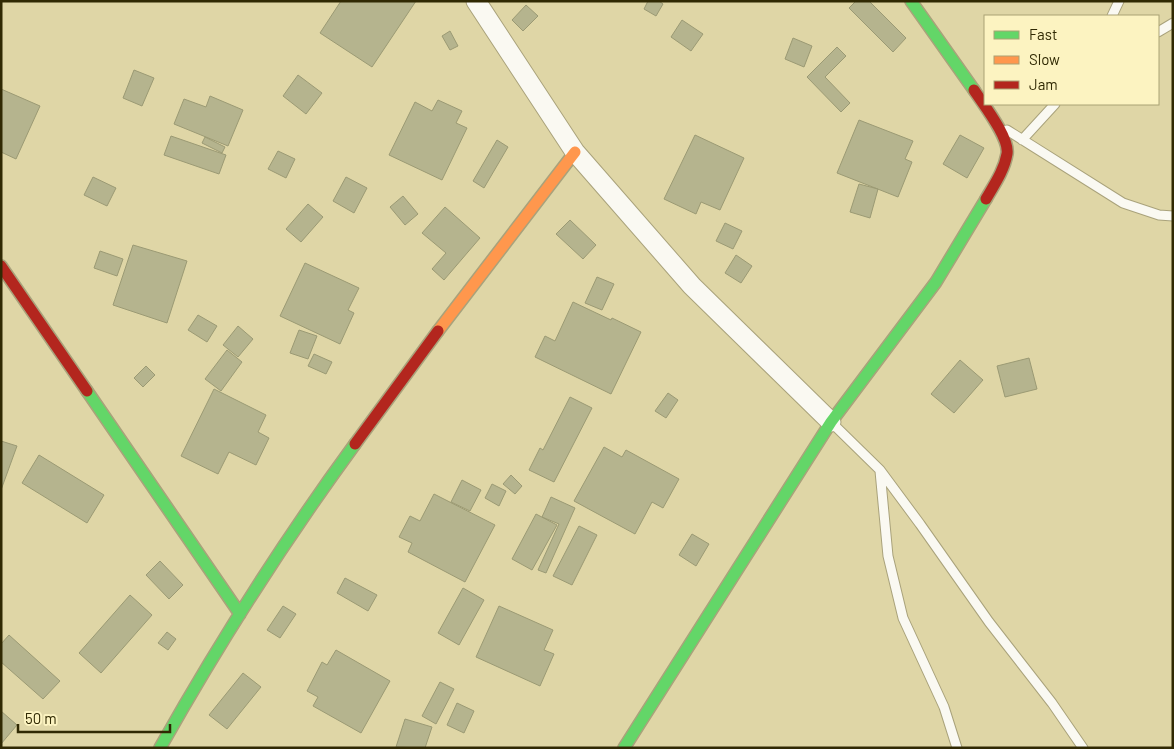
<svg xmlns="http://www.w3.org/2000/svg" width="1174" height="749" viewBox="0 0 1174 749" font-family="Barlow,sans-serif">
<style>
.building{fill:#b5b48e;stroke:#9b9a74}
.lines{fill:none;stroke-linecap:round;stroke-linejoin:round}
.lane-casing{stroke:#a9a27b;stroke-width:11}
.street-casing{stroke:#a9a27b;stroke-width:21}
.fast-casing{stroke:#a9a27b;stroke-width:14}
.slow-casing{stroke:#a9a27b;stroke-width:14}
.jam-casing{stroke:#a9a27b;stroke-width:14}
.lane{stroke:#faf9f2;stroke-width:9}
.street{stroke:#faf9f2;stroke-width:19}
.fast{stroke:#63d668;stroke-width:11}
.slow{stroke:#ff974d;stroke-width:11}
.jam{stroke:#b3261e;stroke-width:11}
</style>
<rect width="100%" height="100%" fill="#dfd6a6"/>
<path class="building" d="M341,1h75l-44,66 -52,-34z
M648,1h11l4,3 -7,12 -12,-7z
M856,1h13l37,37 -13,14 -44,-44z
M526,5l12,11 -15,15 -11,-11z
M682,20l21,14 -12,17 -20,-14z
M450,31l8,15 -8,4 -8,-14z
M793,38l19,8 -8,21 -19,-8z
M837,47l9,9 -21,21 25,26 -9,9 -34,-35z
M134,70l20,8 -12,28 -19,-8z
M298,75l24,18 -16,21 -23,-18z
M1,89l39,17 -24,53 -15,-7z
M210,96l33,14 -15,36 -54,-22 10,-25 22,8z
M438,100l24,11 -6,12 11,5 -25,52 -53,-25 26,-53 17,9z
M859,120l54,21 -8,18 7,3 -14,35 -61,-24z
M695,135l49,23 -24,52 -19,-8 -5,12 -32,-15z
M960,135l24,13 -17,30 -24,-14z
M171,136l55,19 -7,19 -55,-19z
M205,137l20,10 -3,6 -20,-10z
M497,140l11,7 -24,41 -11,-7z
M278,151l17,8 -9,19 -18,-9z
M93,177l23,11 -9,18 -23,-11z
M346,177l21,11 -13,25 -21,-12z
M859,184l19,5 -8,29 -20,-6z
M403,196l15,18 -13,11 -15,-18z
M308,204l15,13 -22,25 -15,-13z
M445,207l35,31 -36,42 -12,-11 14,-16 -24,-20z
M570,220l26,25 -13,14 -27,-25z
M725,223l17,8 -9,18 -17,-8z
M133,245l54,16 -20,62 -54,-18z
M100,251l23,8 -6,17 -23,-8z
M736,255l16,11 -11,17 -16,-10z
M305,263l54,25 -11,22 6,3 -14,31 -60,-28z
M597,277l17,7 -12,26 -17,-7z
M573,302l38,18 1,-2 29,14 -30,62 -76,-37 10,-21 10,5z
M198,315l19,11 -10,16 -19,-12z
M238,326l15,13 -15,18 -15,-12z
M299,330l18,6 -9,23 -18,-6z
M227,350l15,12 -21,29 -16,-12z
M314,354l18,8 -6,12 -18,-8z
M1029,358l8,31 -32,8 -8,-31z
M960,360l23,20 -29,33 -23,-19z
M146,366l9,9 -12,12 -9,-9z
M214,389l52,26 -8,17 11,6 -13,27 -27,-13 -11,22 -37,-18z
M668,393l10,7 -12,18 -11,-7z
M570,397l22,11 -38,74 -25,-12 11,-22 3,2z
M1,441l16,5 -16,44z
M604,447l18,10 4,-7 53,29 -16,29 -11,-6 -17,32 -61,-33z
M39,455l65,40 -17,28 -65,-40z
M511,475l11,11 -7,8 -12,-10z
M462,480l19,10 -11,21 -19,-9z
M492,484l14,7 -7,15 -14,-8z
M434,494l61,31 -30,57 -57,-30 4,-9 -13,-6 11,-21 10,5z
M551,497l24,11 -29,65 -8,-3 21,-46 -17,-7z
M536,514l21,11 -25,45 -20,-11z
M579,526l18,9 -25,50 -19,-9z
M692,534l17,10 -13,22 -17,-11z
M160,561l23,24 -14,14 -23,-24z
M345,578l32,17 -9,16 -31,-18z
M463,588l21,12 -25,45 -21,-12z
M130,595l22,20 -51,58 -22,-20z
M283,606l13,8 -16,24 -13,-8z
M499,606l54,24 -9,20 10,4 -14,32 -64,-29z
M167,632l9,7 -8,11 -10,-7z
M9,635l51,46 -17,18 -42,-37v-18z
M336,650l54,31 -29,52 -48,-27 5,-9 -11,-6 15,-29 5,3z
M243,673l18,14 -34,42 -18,-14z
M440,682l14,7 -18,35 -14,-8z
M457,703l17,8 -10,22 -17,-8z
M1,711l16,14 -16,19z
M405,719l27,8 -7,21 -29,-1z"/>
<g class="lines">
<g class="lane-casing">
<path id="lane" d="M1112,16l7,-15
M1158,32l15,-9
M1007,130l116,73 36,12 14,1
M1022,140l33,-36
M833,424l47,46 40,54 69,98 63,81 31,45
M880,471l8,85 15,62 41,89 13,41"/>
</g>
<g class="street-casing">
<path id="street" d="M476,1l99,151 117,134 139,136"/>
</g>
<g class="fast-casing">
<path id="fast" d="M911,1l63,89
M87,391l153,223
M160,748c59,-105 124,-207 195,-304
M624,748l207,-326 105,-140 50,-83"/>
</g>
<g class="slow-casing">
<path id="slow" d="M438,331l137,-179"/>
</g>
<g class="jam-casing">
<path id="jam" d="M974,90c9,14 36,48 33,64 -3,17 -13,31 -21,45
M1,266l86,125
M355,444l83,-113"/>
</g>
<use href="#lane" class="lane"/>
<use href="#street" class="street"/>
<use href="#fast" class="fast"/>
<use href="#slow" class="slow"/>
<use href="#jam" class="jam"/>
</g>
<rect width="1174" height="749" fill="none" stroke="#302903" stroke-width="5"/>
<rect x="984" y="15" width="175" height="90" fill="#fcf3c1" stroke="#aaa275"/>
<rect x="994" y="31" width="25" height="8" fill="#63d668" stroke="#aaa275"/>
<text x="1029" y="40" font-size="15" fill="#302903">Fast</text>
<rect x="994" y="56" width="25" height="8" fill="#ff974d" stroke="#aaa275"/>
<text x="1029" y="65" font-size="15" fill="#302903">Slow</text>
<rect x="994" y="81" width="25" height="8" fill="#b3261e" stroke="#aaa275"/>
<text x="1029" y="90" font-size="15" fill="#302903">Jam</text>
<path d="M18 724v8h152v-8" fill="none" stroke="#302903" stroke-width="2.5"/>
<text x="25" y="724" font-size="15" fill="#302903" stroke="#fcf3c1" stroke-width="4" paint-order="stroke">50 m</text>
</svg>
